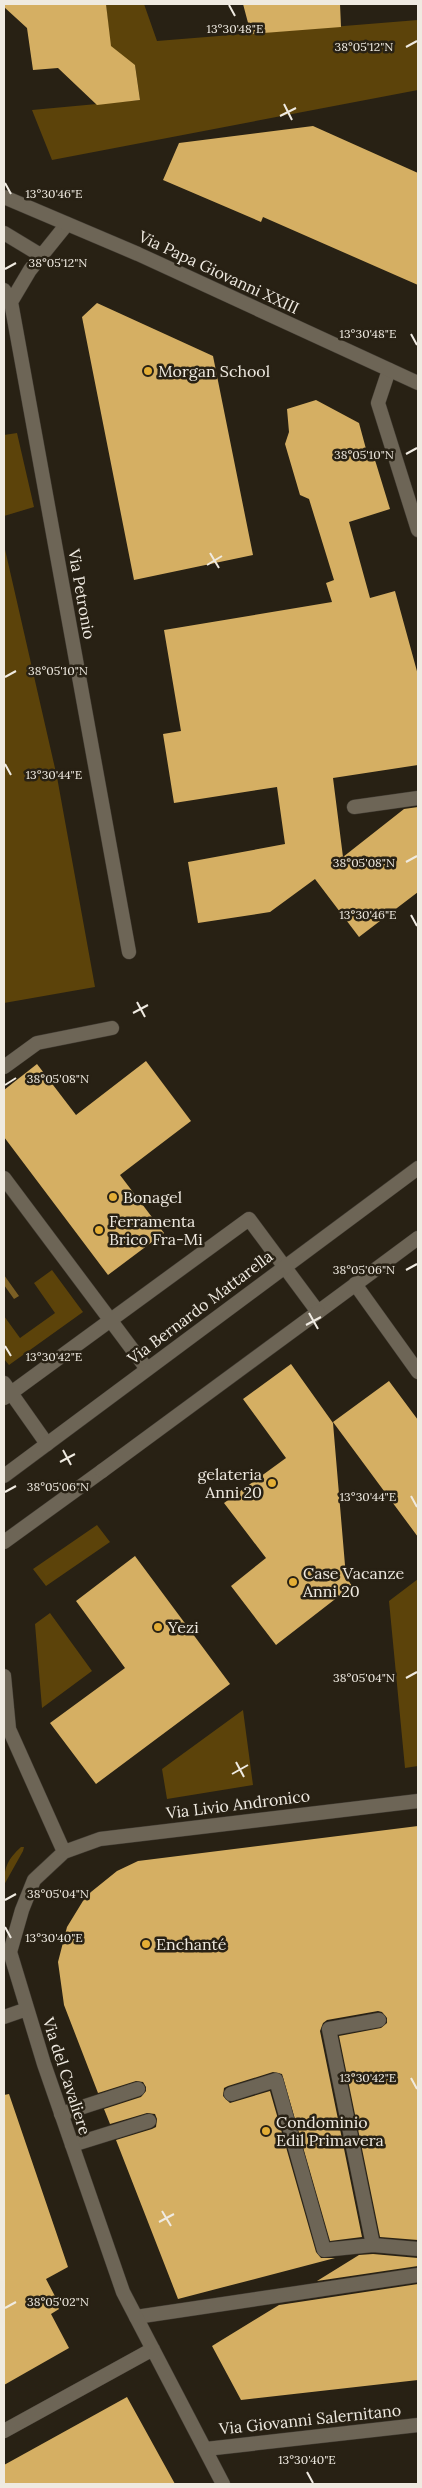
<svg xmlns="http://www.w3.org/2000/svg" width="422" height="2488" viewBox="0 0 422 2488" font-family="Lora,serif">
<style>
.green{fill:#5c430a}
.water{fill:#7b5f24}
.building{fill:#d5af63}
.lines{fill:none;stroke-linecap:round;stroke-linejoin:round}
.service-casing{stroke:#423c33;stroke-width:15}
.pedestrian-casing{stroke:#423c33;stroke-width:15}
.minor-casing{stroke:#423c33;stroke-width:15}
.tertiary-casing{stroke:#423c33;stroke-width:15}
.service{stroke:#6d6556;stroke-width:14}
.pedestrian{stroke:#6d6556;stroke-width:14}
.minor{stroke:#6d6556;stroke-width:14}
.tertiary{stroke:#6d6556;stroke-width:14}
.ticks{fill:none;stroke:#efeae1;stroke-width:2}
.poi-dot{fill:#e4ae35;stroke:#282114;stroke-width:2}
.labels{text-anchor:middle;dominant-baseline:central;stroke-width:5;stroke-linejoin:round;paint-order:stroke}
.street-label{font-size:16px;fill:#efeae1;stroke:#282114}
.poi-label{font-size:16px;fill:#efeae1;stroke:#282114;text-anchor:start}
.ticks-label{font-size:12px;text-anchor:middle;fill:#efeae1;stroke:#282114;stroke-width:5;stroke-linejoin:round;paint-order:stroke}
</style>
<rect width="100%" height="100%" fill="#282114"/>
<path class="green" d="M106,4h38l13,37 261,-21v70l-366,70 -20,-50 108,-10 -5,-35 -23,-2z
M17,433l17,74 -30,9v-81z
M4,545l53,232 38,210 -91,16z
M52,1270l31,42 -74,53 -5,-6v-43l16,22 35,-25 -21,-30z
M97,1525l13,17 -64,44 -13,-17z
M418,1579v187l-13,2 -16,-167z
M50,1613l42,58 -50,37 -7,-84z
M243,1710l10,75 -86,14 -5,-30z
M21,1847h3l-1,4 -19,34c0,-18 4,-26 17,-38z"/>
<path class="water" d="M4,1275l15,21 -5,3 -10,-14z"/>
<path class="building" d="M4,4h102l5,42 24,19 5,35 -43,5 -39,-37 -25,2 -6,-42 -23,-21z
M243,4h97l1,23 -90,7z
M313,126l105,47v112l-155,-68 -2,5 -98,-42 16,-37z
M97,303l116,53 40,199 -119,25 -52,-263z
M316,400l43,23 10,37h6l15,49 -41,13 21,76 25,-7 23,84v90l-85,13 10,79 61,-48 14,-2v85l-59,45 -44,-58 -45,33 -72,11 -10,-61 97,-18 -8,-57 -103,16 -11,-69 18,-3 -17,-101 168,-28 -6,-19 8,-3 -25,-81 -9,-4 -15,-51 4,-12 -2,-23z
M146,1061l45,60 -71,54 44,58 -56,42 -104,-138v-47l33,-26 39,51z
M291,1364l42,59 13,154 6,9 -76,59 -45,-59 35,-28 -42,-55 62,-45 -43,-59z
M389,1381l29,39v117l-85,-115z
M135,1556l95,128 -134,100 -46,-61 75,-55 -49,-67z
M418,1826v414l-38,-3 -41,-201 42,-8 6,-5v-5l-5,-6 -4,-1 -51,9 -4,3 -3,8 42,206 -32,4 -48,-167 -9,-2 -45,14 -4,2 -1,8 7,7 40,-12 46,161 5,6h14l-157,41 -62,-159 36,-11 4,-2 1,-8 -2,-5 -8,-1 -37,11 -6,-15 37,-12 5,-6v-4l-3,-5 -7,-1 -38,12 -34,-88 -6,-43 9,-35 19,-31 31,-25 21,-10z
M9,2094l59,173 -22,12 11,21 -3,2 5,7 -8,5 18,34 -65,37v-290z
M373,2254l45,4v8l-101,15 42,-26z
M418,2284v96l-177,20 -29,-54 67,-41z
M127,2397l48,87h-171v-19z"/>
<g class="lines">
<g class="service-casing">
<path id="service" d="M354,807l64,-9
M4,1067l33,-24 75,-15
M4,1178l143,191
M355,1284l63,88
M4,1383l43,61
M4,1398l245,-179 69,93 100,-74
M4,1542l98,-71
M379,2020l-50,9 44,216 45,4
M231,2094l45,-14 48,170 49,-5
M61,2114l77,-25
M72,2145l77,-24
M136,2317l282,-42"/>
</g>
<g class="pedestrian-casing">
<path id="pedestrian" d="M102,1471l216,-159"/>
</g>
<g class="minor-casing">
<path id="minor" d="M4,233l38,23
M4,290l7,12 118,650
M11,302l19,-32 37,-46
M389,370l-11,33 40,127
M4,1676l5,53 55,123 -30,28 -12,30 -12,42 34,112 79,228 100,192
M64,1852l36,-13 318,-38
M4,2017l23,-8
M4,2431l149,-82
M206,2449l212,-24"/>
</g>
<g class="tertiary-casing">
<path id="tertiary" d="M4,197l134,57 280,129
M4,1476l414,-308"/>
</g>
<use href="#service" class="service"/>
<use href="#pedestrian" class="pedestrian"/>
<use href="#minor" class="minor"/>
<use href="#tertiary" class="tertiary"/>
</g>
<path class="ticks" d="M229,5l6,11M406,47l11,-6M284,104l8,16M280,116l16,-8M5,183l6,11M5,269l11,-6M411,334l6,11M406,454l11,-6M210,553l9,15M207,565l15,-9M5,677l11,-6M5,764l6,11M406,862l11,-6M411,915l6,11M137,1002l8,15M133,1013l15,-8M5,1085l11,-7M406,1270l11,-6M309,1313l9,16M306,1325l15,-8M5,1346l6,10M63,1450l8,15M60,1462l15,-8M5,1492l11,-6M411,1496l6,11M406,1678l11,-6M236,1762l8,15M232,1774l16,-9M5,1900l11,-6M5,1927l6,11M411,2078l6,11M162,2211l9,15M159,2222l15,-8M5,2308l11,-6M307,2472l6,11"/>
<g class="poi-dot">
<circle cx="148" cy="371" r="5"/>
<circle cx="113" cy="1197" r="5"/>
<circle cx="99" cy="1230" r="5"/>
<circle cx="272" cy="1483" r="5"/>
<circle cx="293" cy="1582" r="5"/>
<circle cx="158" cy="1627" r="5"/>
<circle cx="146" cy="1944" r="5"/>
<circle cx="266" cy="2131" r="5"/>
</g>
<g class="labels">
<g class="street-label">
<text transform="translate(219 272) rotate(25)">Via Papa Giovanni XXIII</text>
<text transform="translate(82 594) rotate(80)">Via Petronio</text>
<text transform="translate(200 1307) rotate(-37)">Via Bernardo Mattarella</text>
<text transform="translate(238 1804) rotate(-7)">Via Livio Andronico</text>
<text transform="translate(67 2076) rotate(72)">Via del Cavaliere</text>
<text transform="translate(310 2419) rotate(-6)">Via Giovanni Salernitano</text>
</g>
<g class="poi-label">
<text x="158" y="371">Morgan School</text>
<text x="123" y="1197">Bonagel</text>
<text x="109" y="1221">Ferramenta<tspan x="109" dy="18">Brico Fra-Mi</tspan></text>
<text x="262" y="1474" text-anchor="end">gelateria<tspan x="262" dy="18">Anni 20</tspan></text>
<text x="303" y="1573">Case Vacanze<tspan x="303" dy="18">Anni 20</tspan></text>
<text x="168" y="1627">Yezi</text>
<text x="156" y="1944">Enchanté</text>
<text x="276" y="2122">Condominio<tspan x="276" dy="18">Edil Primavera</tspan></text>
</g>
</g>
<g class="ticks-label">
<text x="235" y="33">13°30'48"E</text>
<text x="364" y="51">38°05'12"N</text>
<text x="54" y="198">13°30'46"E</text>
<text x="58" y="267">38°05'12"N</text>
<text x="368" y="338">13°30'48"E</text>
<text x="364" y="459">38°05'10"N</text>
<text x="58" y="675">38°05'10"N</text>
<text x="54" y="779">13°30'44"E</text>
<text x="364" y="867">38°05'08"N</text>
<text x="368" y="919">13°30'46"E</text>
<text x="58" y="1083">38°05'08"N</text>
<text x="364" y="1274">38°05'06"N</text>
<text x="54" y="1361">13°30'42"E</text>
<text x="58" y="1491">38°05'06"N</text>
<text x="368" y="1501">13°30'44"E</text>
<text x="364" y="1682">38°05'04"N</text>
<text x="58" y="1898">38°05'04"N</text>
<text x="54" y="1942">13°30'40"E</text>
<text x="368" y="2082">13°30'42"E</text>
<text x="58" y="2306">38°05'02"N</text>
<text x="307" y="2464">13°30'40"E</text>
</g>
<rect width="422" height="2488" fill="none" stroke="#efeae1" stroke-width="10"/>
</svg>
